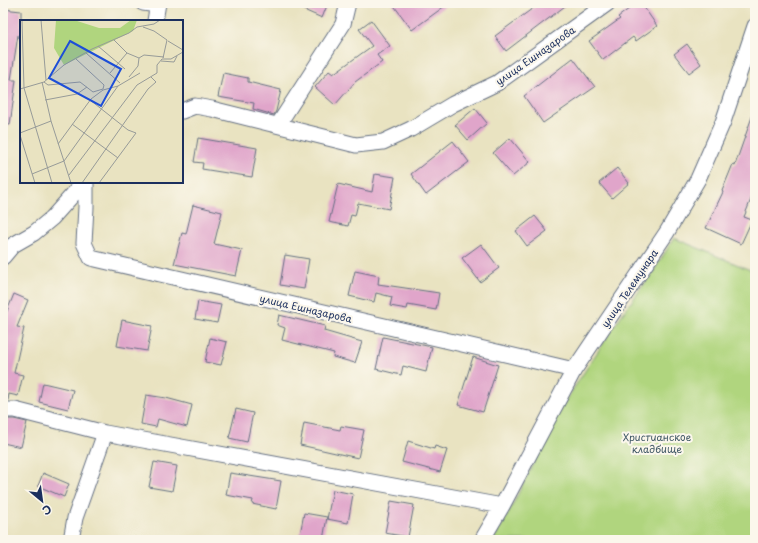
<svg xmlns="http://www.w3.org/2000/svg" width="758" height="543" viewBox="0 0 758 543" font-family="'Playpen Sans',sans-serif">
<style>
.green{fill:#b0d57e;stroke:#66826e}
.building{fill:#e0a5ca}
.lines{fill:none;stroke-linecap:round;stroke-linejoin:round}
.minor-casing{stroke:#636e81;stroke-width:17}
.minor{stroke:#fff;stroke-width:15}
.labels{text-anchor:middle;dominant-baseline:central;stroke-width:4;stroke-linejoin:round;paint-order:stroke}
.street-label{font-size:10px;fill:#1b2f5e;stroke:#fbf7ec}
.park-label{font-size:10px;fill:#405866;stroke:#fbf7ec}
.inset-road{fill:none;stroke:#979b99;stroke-width:1}
.view{fill:#1d4ed8;fill-opacity:0.15;stroke:#1d4ed8;stroke-width:2}
.inset-edge{fill:none;stroke:#1b2f5e;stroke-width:2}
</style>
<rect width="100%" height="100%" fill="#fbf7ec"/>
<filter id="ink" filterUnits="userSpaceOnUse"><feTurbulence type="fractalNoise" baseFrequency=".025" numOctaves="2"/><feDisplacementMap in="SourceGraphic" scale="8" xChannelSelector="R" yChannelSelector="G"/><feConvolveMatrix kernelMatrix="1 2 1 2 8 2 1 2 1" color-interpolation-filters="sRGB"/></filter>
<filter id="wash" filterUnits="userSpaceOnUse"><feTurbulence type="fractalNoise" baseFrequency=".012" numOctaves="4" result="noise"/><feDisplacementMap in="SourceGraphic" scale="16" xChannelSelector="R" yChannelSelector="G"/><feGaussianBlur stdDeviation="0.9" result="paint"/><feColorMatrix in="noise" values="0 0 0 0 0 0 0 0 0 0 0 0 0 0 0 0 0 1.4 0 .05"/><feComposite in="paint" operator="in"/></filter>
<g filter="url(#wash)">
<rect width="100%" height="100%" fill="#e9e3c1"/>
<path class="green" d="M674,238l81,34v268h-262l14,-24 55,-110 59,-90 32,-44z"/>
<g id="blocks">
<path class="building" d="M288,3h40l-6,15z
M392,3h57l-37,27z
M540,3h29l-63,48 -11,-15z
M637,3h4l16,23 -21,15 -3,-4 -30,23 -14,-19 31,-22 -2,-2z
M3,9l18,2v25l-3,-1 -7,45h5l-6,45 -7,-1z
M371,20l19,26 -13,9 5,7 -27,20 -20,23 -20,-18 14,-16 4,3 39,-28 -13,-17z
M687,44l14,20 -12,9 -15,-19z
M573,58l22,29 -52,36 -19,-27z
M223,73l25,5v4l33,8 -5,21 -2,4 -21,-6 1,-6 -36,-6z
M475,108l12,15 -19,17 -13,-15z
M753,114l2,1v74l-11,28 8,3 -11,24 -35,-16 17,-36 -1,-1 11,-27 2,1z
M198,138l59,10 -5,29 -50,-8 1,-6 -9,-1z
M510,138l20,24 -17,14 -20,-23z
M453,141l16,21 -43,33 -15,-21z
M617,168l12,15 -17,15 -13,-15z
M375,174l20,3 -6,32 -31,-6 -3,13 -4,-1 -3,11 -19,-4 9,-38 34,8z
M193,205l29,7 -8,32 28,6 -6,26 -62,-12 8,-31 4,1z
M535,216l12,15 -20,15 -11,-15z
M481,244l18,24 -19,14 -18,-24z
M285,255l24,4 -5,30 -24,-4z
M355,271l24,5 -1,8 61,9 -3,17 -28,-5 -1,4 -17,-3 2,-9 -16,-4 -2,9 -25,-6z
M14,294l14,6 -11,27 7,1 -10,45 9,2 -5,21 -9,-2 -1,6h-5v-79z
M198,301l23,4 -4,18 -22,-4z
M279,315l46,11 -1,5 38,11 -7,21 -22,-6 1,-4 -52,-13 3,-12 -8,-3z
M122,320l30,6 -5,25 -30,-5z
M383,337l49,10 -6,25 -23,-6 -2,9 -25,-6z
M210,338l17,4 -6,23 -16,-3z
M473,357l25,8 -15,47 -25,-7z
M43,383l30,7 -5,19 -29,-7z
M146,395l20,3 26,7 -5,22 -29,-8 -2,8 -15,-3z
M236,409l17,4 -6,29 -18,-4z
M4,419h10l13,3 -6,25 -18,-4z
M304,423l36,7 1,-4 23,4 -6,28 -58,-13z
M408,441l26,8 1,-3 12,4 -7,22 -38,-10z
M154,462l23,4 -5,25 -23,-4z
M43,473l26,11 -5,13 -26,-11z
M230,473l51,8 -5,28 -24,-5 1,-4 -27,-5z
M333,490l20,4 -5,29 -21,-4z
M391,501l23,4 -6,32 -23,-4z
M304,513l23,4 -4,23h-24z"/>
</g>
</g>
<g filter="url(#ink)">
<use href="#blocks" fill-opacity="0" stroke="#636e81" stroke-width="1"/>
<g class="lines">
<g class="minor-casing">
<path id="minor" d="M143,3l15,2
M155,21l3,-18
M182,111l13,-5 17,3 144,36 27,-3 28,-13 42,-25 44,-21 111,-80
M278,125l65,-101 5,-21
M86,182v25l-2,36 7,15 483,112
M3,257l10,-12 21,-12 18,-15 25,-28 3,-8
M3,410h12l90,23 397,73
M71,540l4,-22 30,-85
M482,540l20,-34 72,-136 93,-138 31,-53 25,-57 32,-96"/>
</g>
<use href="#minor" class="minor"/>
</g>
</g>
<g class="labels">
<g class="street-label">
<text transform="translate(535 55) rotate(-35)">улица Ешназарова</text>
<text transform="translate(629 288) rotate(-56)">улица Телемунара</text>
<text transform="translate(306 308) rotate(13)">улица Ешназарова</text>
</g>
<g class="park-label">
<text x="657" y="436">Христианское<tspan x="657" dy="12">кладбище</tspan></text>
</g>
</g>
<g transform="translate(20 20)">
<rect width="163" height="163" fill="#e9e3c1"/>
<path d="M36,0h18l25,8h21l11,-8h6l-4,11 -69,34 -10,-17z" fill="#b0d57e"/>
<path class="inset-road" d="M2,0l2,68 28,95M21,0l5,60M123,7l11,4 13,9 -4,18M94,20l13,13 12,5 -1,8 -9,11M148,21l15,9M78,26l27,23M66,33l34,30M119,38l5,-3 20,2M56,39l28,26 -1,4M141,41l13,1 3,-6M90,53l17,-20M22,62l9,39 20,62M24,62l4,3 32,-3 13,10 10,-3M0,69l24,-7 20,-17 28,-16 37,-16 8,-6 17,-3 6,-4M25,80l32,-6 10,-7M70,80l38,30 8,3 -37,50M52,104l46,34M0,113l31,-12M0,115l15,48M38,124l33,-45 12,-9 15,-4M12,154l32,-13 54,-75 22,-13M49,155l68,-90 20,-12v-8l5,-6h9l12,-7M62,163l66,-94 8,-7 -5,-5"/>
<path class="view" d="M50,21l51,28 -20,37 -52,-28z"/>
<rect width="163" height="163" class="inset-edge"/>
</g>
<rect width="758" height="543" fill="none" stroke="#fbf7ec" stroke-width="16"/>
<g transform="translate(42 501) rotate(151)" stroke="#fbf7ec" stroke-width="3" paint-order="stroke">
<path d="M0-3L7 15L0 10L-7 15Z" fill="#1b2f5e"/>
<text y="-6" font-size="11" font-weight="bold" text-anchor="middle" fill="#1b2f5e">С</text>
</g>
</svg>
